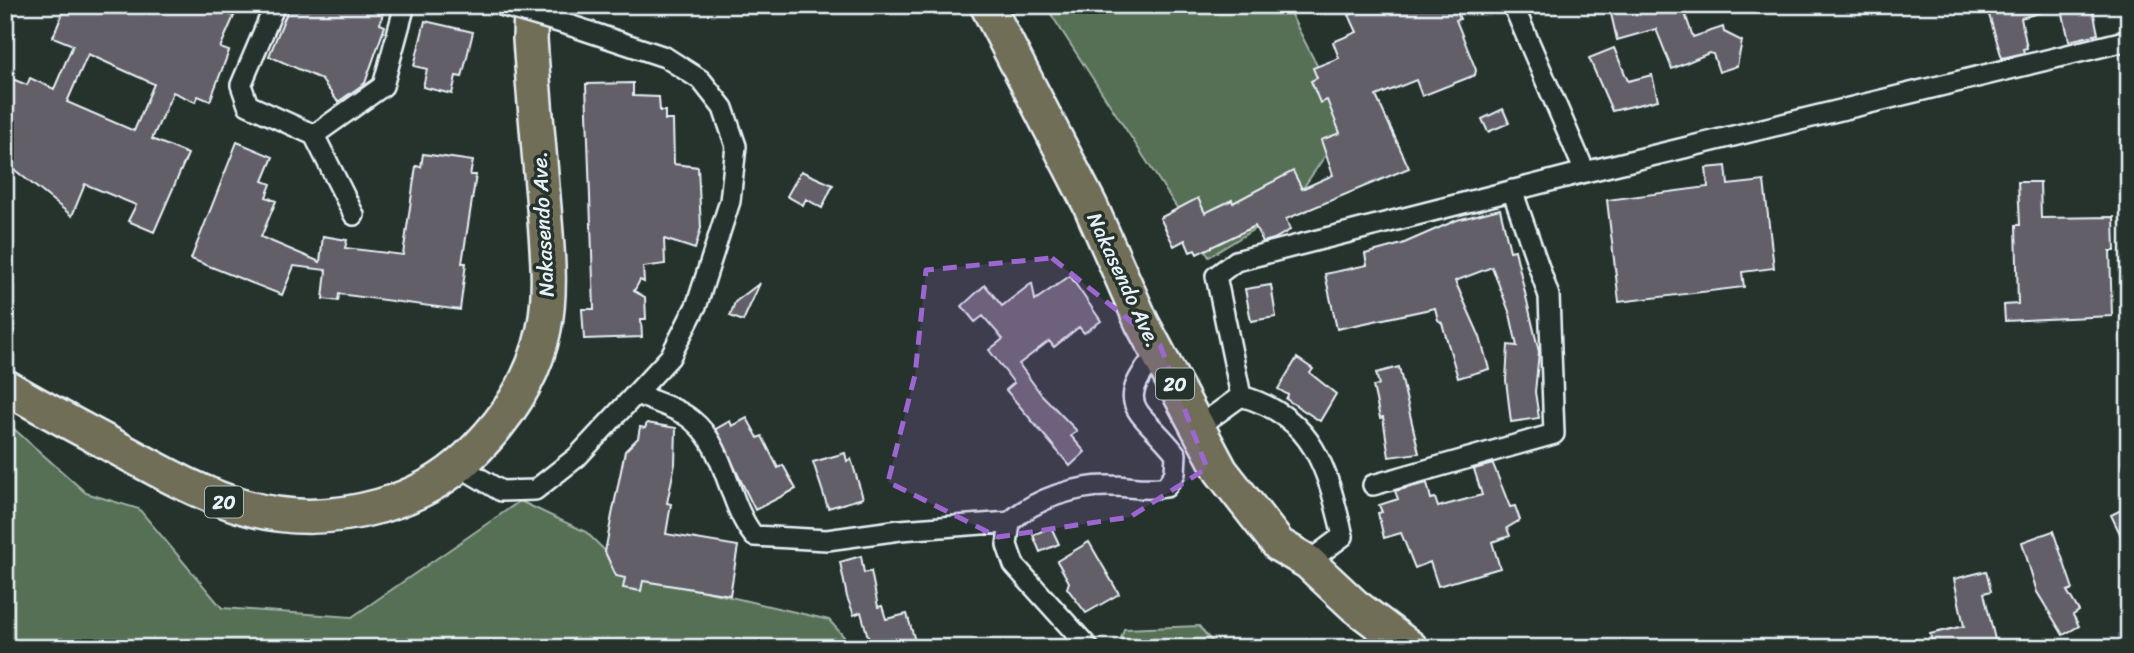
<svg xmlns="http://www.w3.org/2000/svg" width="2134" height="653" viewBox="0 0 2134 653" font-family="Sriracha,sans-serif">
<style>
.green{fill:#566f55;stroke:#9fb0a6;stroke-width:2}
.building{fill:#635e67;stroke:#e8f1f8;stroke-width:2;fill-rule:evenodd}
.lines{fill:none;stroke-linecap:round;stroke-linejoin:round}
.street-casing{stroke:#e8f1f8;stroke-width:24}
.highway-casing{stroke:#e8f1f8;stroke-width:38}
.street{stroke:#26332d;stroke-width:19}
.highway{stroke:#716e59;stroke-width:33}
.street-bridge-casing{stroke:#e8f1f8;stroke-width:24;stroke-linecap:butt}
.street-bridge{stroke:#26332d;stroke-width:19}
.marked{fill:#9c67d0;fill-opacity:0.2;stroke:#9c67d0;stroke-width:5;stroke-dasharray:14 9;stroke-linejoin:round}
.labels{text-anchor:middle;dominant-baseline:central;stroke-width:7;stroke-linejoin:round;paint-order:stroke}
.shield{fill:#26332d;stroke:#aeb8bb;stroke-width:2}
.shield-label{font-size:19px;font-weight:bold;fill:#e8f1f8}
.street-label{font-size:21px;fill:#e8f1f8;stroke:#26332d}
</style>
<rect width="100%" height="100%" fill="#26332d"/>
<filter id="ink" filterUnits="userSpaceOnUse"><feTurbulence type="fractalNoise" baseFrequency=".0143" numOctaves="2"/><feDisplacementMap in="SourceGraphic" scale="14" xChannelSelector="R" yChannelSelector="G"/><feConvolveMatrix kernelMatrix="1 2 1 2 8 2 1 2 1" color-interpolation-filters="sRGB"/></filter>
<g filter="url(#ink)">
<path class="green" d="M1045,5h241l61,119 -57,83 -81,50z
M5,421l81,72 53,16 83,99 130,9 168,-116 66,31 42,41 201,47 25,28h-849z
M1199,626l18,22h-99l6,-19z"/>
<path class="building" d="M66,5h157l-3,6 14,5 -14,32 9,3 -19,50 -12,-5 -3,6 -22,-10 -21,47 36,15 -34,78 -26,-11 8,-16 -51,-21 -13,32 -67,-54v-86l22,9 3,-7 24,11 19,-44 -20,-8zM88,54l66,30 -20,47 -67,-29z
M290,5h95l-5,19 5,2 -20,57 -27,19 -17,-23 -52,-23z
M1373,5h81l6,14 -4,1 20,50 -1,5 -53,21 -6,-16 -40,16 33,72 -123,51 4,11 -16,9 -11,3 -8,-16 -58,28 -2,-4 -5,2 -5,-12 -11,6 -14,-28 38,-20 7,15 27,-13 1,3 60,-32 9,18 31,-14 -12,-35 19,-7 -13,-33 -7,3 -9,-22 6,-3 -4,-10 26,-10 -6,-16 24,-10 -8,-17z
M1609,5h73l11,32 30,-10 1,5 18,9 -5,25 -18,6 -6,-18 -4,-1 -37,16 -16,-40 -39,11z
M1986,5h63v5l-28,8 6,30 -4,1 1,4 -22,5z
M2061,5h31l6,29 -29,7z
M425,21l48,11 -11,45 -6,-1 -4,18 -29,-7 4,-18 -13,-3z
M1614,48l14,33 24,-6 6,25 -46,11 -23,-53z
M633,83v13l26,1 1,14h5v9h8l1,44 24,3 3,61 -6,21 -31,-10 1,25 -22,3 1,15 -4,-2 -6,11 11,6 1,22h-5l1,18 -58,2 -2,-30h12l-8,-225z
M1503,109l6,14 -21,9 -6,-13z
M237,142l36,15 -10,24 8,3 -5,13 10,4 -15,36 59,25 3,-26 24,4 -2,8 58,7 13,-89 5,1 2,-13 50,7 -3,14h6l-14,88h4l-6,47 -121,-16 -1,7 -15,-2 3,-29 -32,-4 -12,29 -91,-36z
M1726,166l2,19 36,-4 10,87 -32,4 2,15 -125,15 -12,-102 101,-13 -2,-19z
M801,171l32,14 -11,23 -16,-9 -3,6 -16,-9z
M2018,182h22l1,36 73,-1 1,34h-5l2,65 -107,5 -1,-16 14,-1 -2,-79h4z
M1500,209l10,42 5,-1 24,102 -4,40 4,26 -28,4 -5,-42 2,-35 9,1 -7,-32 -18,-47 -37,14 25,56 9,32 -31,9 -16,-55 -4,-3 -3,-12 -98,21 -12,-55 42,-9 -2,-11 37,-10 55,-24z
M1070,276l31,45 -17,12 -5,-6 -25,20 -5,-6 -30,23 22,30 36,37 -6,5 14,16 -15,14 -64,-76 8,-7 -25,-33 14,-11 -20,-23 -8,6 -13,-16 23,-21 17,21 30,-23 3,17z
M760,283l-17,38 -13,-5 5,-14z
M1271,285l5,32 -25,4 -6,-32z
M1297,358l16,11 -3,4 26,21 -16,27 -34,-22 2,-4 -10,-6z
M1399,367l20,86 -30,4 -6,-40 -3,1 -7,-32 6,-1 -3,-12z
M747,418l11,20 4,-2 16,32 5,-3 13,24 -41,21 -39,-81 14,-8 2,5z
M647,423l29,5 -1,36 -8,39 4,1 -5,30 72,12 -8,49 -87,-14 -2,10 -18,-3 2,-10 -9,-2 -11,-24 7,-37 13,-64 13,-13 2,-11 5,1z
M845,453l2,8 4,-2 12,39 -35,10 -15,-46z
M1493,464l17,43 5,-1 5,14 -13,8 3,8 -18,6 8,26 -62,18 -8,-24 -15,6 -14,-35 -17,5 -6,-25 4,-1 -3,-7 19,-6 -3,-8 32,-8 4,16 4,-1 3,9 44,-12 -8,-26z
M2129,506v46l-18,-37z
M1051,527l8,17 -19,8 -7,-17z
M2053,531l20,58 -6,2 12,20 -6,4 6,11 -16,9 -26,-43 -15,-50z
M1089,542l30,52 -33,19 -19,-25 2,-6 -12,-21z
M861,556l3,17 7,-2 7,36 4,-1 4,13 21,-5 10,34h-46l-10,-36 -7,3 -7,-18 -7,-35z
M1986,571l5,20 -7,2 13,55h-63l-4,-14 34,-8 -10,-47z"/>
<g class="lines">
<g class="street-casing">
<path id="street" d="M275,5l-34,80 7,20 66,30 40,80
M1513,5l72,167
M314,135l69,-49 22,-81
M637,394c17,8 41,14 55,26 35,28 35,83 62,116l73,4 73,-10 110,-8
M1241,396c74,21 86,73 102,140l-35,26
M1198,427l43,-31 -25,-120 20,-15 349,-89 544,-132
M459,466l42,25 34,-1 42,-33 93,-100 27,-53 33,-103 6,-55 -13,-38 -22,-28 -36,-23 -93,-31
M1373,485l181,-51 -5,-138 -37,-106
M1089,648l-75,-83 -7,-20 3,-23c24,-23 67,-37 101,-36 21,0 32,5 55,1l9,-14 1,-19c-35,-45 -66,-46 -18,-101"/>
</g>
<g class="highway-casing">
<path id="highway" d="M987,5l103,200 52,118 79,148 58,74 29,17 47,44 56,42
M5,386c38,23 77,43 116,64 89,49 155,85 259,56 31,-9 63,-25 87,-48 37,-35 67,-78 77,-129 8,-40 3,-81 0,-121 -5,-56 -10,-112 -14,-169l1,-34"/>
</g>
<use href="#street" class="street"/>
<use href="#highway" class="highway"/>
<g class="street-bridge-casing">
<path id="street-bridge" d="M500,5l72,21"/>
</g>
<use href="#street-bridge" class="street-bridge"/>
</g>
</g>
<path class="marked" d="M1052,258l108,87 47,123 -77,49 -132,20 -110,-55 27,-107 11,-105z"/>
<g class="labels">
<g class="shield">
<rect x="1156" y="368.5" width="38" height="31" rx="5"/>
<rect x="205" y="486.5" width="38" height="31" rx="5"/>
</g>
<g class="shield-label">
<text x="1175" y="384">20</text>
<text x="224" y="502">20</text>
</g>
<g class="street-label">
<text transform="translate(543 224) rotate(-93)">Nakasendo Ave.</text>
<text transform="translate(1124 280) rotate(65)">Nakasendo Ave.</text>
</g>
</g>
<rect width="2134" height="653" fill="none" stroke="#26332d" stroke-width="28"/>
<rect x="14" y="14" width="2106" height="625" fill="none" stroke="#e8f1f8" stroke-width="2.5" filter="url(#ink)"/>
</svg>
